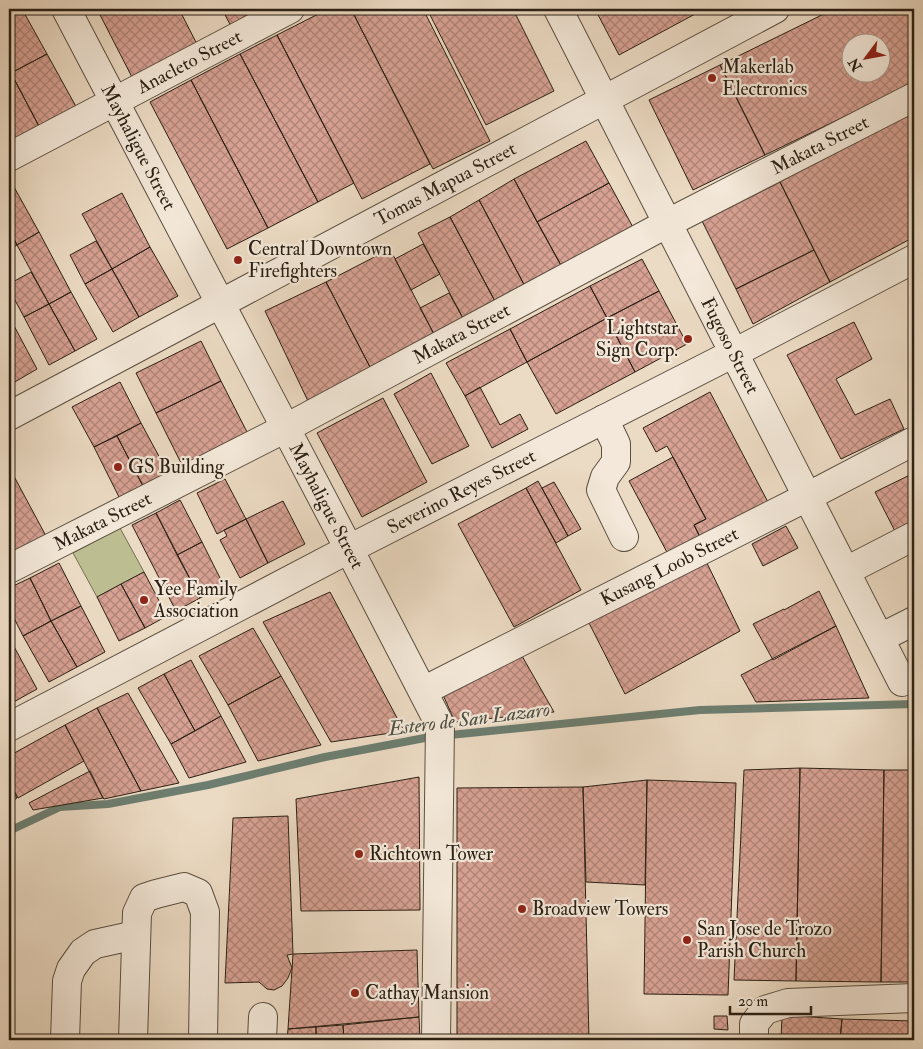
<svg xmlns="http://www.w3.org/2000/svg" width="923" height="1049" viewBox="0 0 923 1049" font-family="'IM FELL Double Pica',serif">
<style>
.park{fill:#bcbe91;stroke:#736f52}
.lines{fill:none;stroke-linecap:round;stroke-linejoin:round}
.stream{stroke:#6d7e70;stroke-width:8}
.building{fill:url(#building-cross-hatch);stroke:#2a2014;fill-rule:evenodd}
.minor-casing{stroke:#5a4f40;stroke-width:30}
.minor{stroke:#f3e8d9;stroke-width:28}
.poi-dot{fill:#8f2418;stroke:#f3e8d9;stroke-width:2}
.labels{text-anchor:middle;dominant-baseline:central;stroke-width:4.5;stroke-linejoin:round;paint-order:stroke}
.street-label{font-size:19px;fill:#2a2014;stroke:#f3e8d9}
.poi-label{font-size:19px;fill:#2a2014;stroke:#f3e8d9;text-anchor:start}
.water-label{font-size:20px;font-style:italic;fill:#4c4f42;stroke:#f3e8d9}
</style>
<defs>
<pattern id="building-cross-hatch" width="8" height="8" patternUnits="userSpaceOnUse" patternTransform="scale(1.25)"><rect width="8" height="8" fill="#d7a193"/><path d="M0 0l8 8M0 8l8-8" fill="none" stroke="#af8377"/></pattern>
</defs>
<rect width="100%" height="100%" fill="#ecdbc4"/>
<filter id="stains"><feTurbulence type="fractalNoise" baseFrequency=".004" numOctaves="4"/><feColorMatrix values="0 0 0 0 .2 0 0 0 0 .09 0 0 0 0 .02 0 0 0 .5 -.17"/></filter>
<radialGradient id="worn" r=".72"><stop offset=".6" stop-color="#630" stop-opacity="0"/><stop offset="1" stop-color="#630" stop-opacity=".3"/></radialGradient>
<path class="park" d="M120,528l24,44 -47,25 -24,-44z"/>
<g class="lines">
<path class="stream" d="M9,831l51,-24 48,-3 100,-19 117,-28 105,-20 270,-27 214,-6"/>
</g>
<path class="building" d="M9,9h13l25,45 -36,19 -2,-4z
M97,9h82l21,41 -65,33z
M222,9h58l-45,25z
M328,9h23l79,155 -68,35 -85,-164z
M351,9h72l67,132 -57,28z
M427,9h86l41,82 -68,34z
M595,9h100l2,4 -78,42z
M834,9h80v74l-149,72 -45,-90zM850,42h30v30h-30z
M277,35l77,148 -36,19 -78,-148z
M47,54l32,58 -37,20 -31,-59z
M240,54l78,148 -50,26 -77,-148z
M720,65l45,90 -72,35 -44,-90z
M11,73l31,59 -33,12v-69z
M191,80l77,148 -41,21 -77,-147z
M914,106v131l-84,45 -50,-100z
M586,141l23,42 -72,39 -23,-43z
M9,178l30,54 -22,13 -8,-16z
M514,179l49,90 -36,21 -48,-90z
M780,182l34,68 -78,39 -34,-68z
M609,183l26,48 -72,38 -26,-47z
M122,193l28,54 -38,22 -30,-55z
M479,200l48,90 -30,15 -47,-88z
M450,217l47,88 -32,17 -47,-89z
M9,229l8,16 -8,4z
M39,232l32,60 -22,12 -32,-59z
M96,241l16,28 -27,15 -15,-29z
M423,244l17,30 -29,16 -16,-31z
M150,247l28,49 -39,21 -27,-48z
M390,249l45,87 -64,33 -45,-87z
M814,250l16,32 -77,42 -17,-35z
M642,259l17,32 -52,27 -17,-32z
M112,269l27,48 -26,15 -28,-48z
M31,272l18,32 -25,13 -15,-28v-5z
M326,282l45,87 -63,32 -43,-90z
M590,286l17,32 -80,44 -17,-33z
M659,291l28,53 -52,28 -28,-54z
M71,292l26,47 -22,12 -26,-47z
M449,293l16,29 -30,14 -15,-28z
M49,304l26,47 -26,14 -25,-48z
M607,318l28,54 -79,42 -29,-52z
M12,322l25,47 -24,14 -4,-7v-52z
M854,322l18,37 -36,20 19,36 35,-16 14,30 -63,30 -54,-104z
M510,329l17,33 -62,34 -19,-33z
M201,341l20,40 -65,32 -20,-40z
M431,373l38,73 -37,18 -38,-70z
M221,381l26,51 -65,33 -26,-52z
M120,382l21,41 -47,24 -22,-40z
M480,387l20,38 20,-11 8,15 -36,19 -27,-52z
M710,392l59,112 -68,35 -7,-14 12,-6 -39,-73 -11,6 -13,-24z
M383,398l44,84 -65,35 -45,-84z
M141,423l27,50 -25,13 -26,-50z
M117,436l26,50 -24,11 -25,-50z
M673,457l33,62 -12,6 7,14 -32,17 -40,-75z
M9,467l37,69 -37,20z
M914,473v61l-14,7 -25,-49z
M225,479l21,40 -29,15 -20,-41z
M538,481l30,55 -12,7 -30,-55z
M554,482l27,47 -13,7 -26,-48z
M526,488l55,102 -67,37 -56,-103z
M180,500l22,42 -25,13 -21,-42z
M283,501l22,43 -37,19 -22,-44z
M156,513l44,85 -24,13 -44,-86z
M246,519l22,44 -28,15 -20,-38 7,-4 -3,-6z
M786,526l12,22 -35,18 -11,-22z
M202,542l22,44 -24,12 -23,-43z
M703,555l37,76 -115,63 -38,-75z
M59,563l22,43 -30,15 -21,-43z
M144,572l23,44 -22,12 -24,-44z
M30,578l21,43 -28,15 -14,-28v-20z
M121,584l24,44 -26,13 -22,-44z
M819,591l17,35 -63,34 -20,-36 31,-15v1z
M330,592l74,139 -73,11 -68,-120z
M81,606l24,46 -28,15 -26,-46z
M51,621l26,46 -28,15 -26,-46z
M836,626l33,72 -113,4 -15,-27z
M253,628l28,48 -53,29 -29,-49z
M11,641l26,48 -27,15 -1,-62z
M518,649l36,63 -99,10 -15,-34z
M191,660l30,56 -26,15 -31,-57z
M164,674l31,57 -24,13 -33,-56z
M281,676l40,69 -63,16 -30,-56z
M128,693l51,90 -38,8 -44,-83z
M97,708l44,83 -37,8 -1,-1 -38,-73z
M221,716l25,46 -57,16 -18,-34z
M65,725l19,36 -66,37 -9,-17v-25z
M800,768l-4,213 -62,-1 10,-210z
M800,768l84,2 -3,212 -85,-1z
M884,770h30v212h-33z
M90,771l13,27 -70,12 -4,-7z
M419,777l1,133 -119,1 -5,-112z
M647,780l89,3 -8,212 -84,-1z
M647,780l-2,105 -59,-3 -3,-95z
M9,783l8,15 -8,5z
M583,787l6,253h-132v-252z
M288,816l5,138 -6,1 5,13 -4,10 -6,8 -8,4 -7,-1 -8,-7 -34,1 8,-165z
M417,950l2,67 -131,12 5,-75z
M782,1015l60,4 -2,21h-59z
M714,1016h13l1,14 -14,-1z
M419,1017l1,23h-76l-1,-15z
M842,1019l72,2v19h-74z
M343,1025l1,15h-28v-13z
M316,1027v13h-29l1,-11z"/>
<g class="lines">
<g class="minor-casing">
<g id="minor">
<path id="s1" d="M66,9l283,540 91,176 -4,315"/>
<path id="s2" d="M558,9l344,673"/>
<path id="s3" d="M9,157l281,-148"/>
<path id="s4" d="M9,416l766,-407"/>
<path d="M604,419l12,25v18l-11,15 -4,13 23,47"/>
<path id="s5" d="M9,569l277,-141 382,-205 246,-126"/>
<path d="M846,571l68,-35"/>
<path d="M880,638l34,-17"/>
<path id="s6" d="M423,691l384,-194 107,-56"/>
<path id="s7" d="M9,727l340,-178 385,-196 180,-94"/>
<path d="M65,1040l2,-59 4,-12 12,-17 12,-8 41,-9"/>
<path d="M133,1040l4,-127 7,-15 12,-4 28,-7 14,6 7,19 -2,128"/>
<path d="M262,1040l1,-23"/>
<path d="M754,1040v-16l11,-14 23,-7 126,-5"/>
</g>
</g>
<use href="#minor" class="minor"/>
</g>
<g class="poi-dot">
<circle cx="712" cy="78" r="5"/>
<circle cx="238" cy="260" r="5"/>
<circle cx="688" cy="339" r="5"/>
<circle cx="118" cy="467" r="5"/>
<circle cx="144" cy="600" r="5"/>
<circle cx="359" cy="854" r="5"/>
<circle cx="522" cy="909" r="5"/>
<circle cx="687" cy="940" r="5"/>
<circle cx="355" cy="993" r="5"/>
</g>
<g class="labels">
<g class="street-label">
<text stroke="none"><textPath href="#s3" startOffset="204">Anacleto Street</textPath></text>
<text stroke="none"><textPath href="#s5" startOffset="915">Makata Street</textPath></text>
<text stroke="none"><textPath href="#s1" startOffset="156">Mayhaligue Street</textPath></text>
<text stroke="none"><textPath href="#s4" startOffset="494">Tomas Mapua Street</textPath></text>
<text stroke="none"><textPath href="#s5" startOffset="510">Makata Street</textPath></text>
<text stroke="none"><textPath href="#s2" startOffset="378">Fugoso Street</textPath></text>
<text stroke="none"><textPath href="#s7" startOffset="510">Severino Reyes Street</textPath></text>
<text stroke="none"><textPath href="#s1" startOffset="561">Mayhaligue Street</textPath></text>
<text stroke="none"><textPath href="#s5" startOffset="105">Makata Street</textPath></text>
<text stroke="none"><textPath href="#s6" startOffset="276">Kusang Loob Street</textPath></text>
</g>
<g class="poi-label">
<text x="722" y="67">Makerlab<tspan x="722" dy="22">Electronics</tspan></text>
<text x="248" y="249">Central Downtown<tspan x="248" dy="22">Firefighters</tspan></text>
<text x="678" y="328" text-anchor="end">Lightstar<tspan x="678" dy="22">Sign Corp.</tspan></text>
<text x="128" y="467">GS Building</text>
<text x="154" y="589">Yee Family<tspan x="154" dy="22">Association</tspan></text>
<text x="369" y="854">Richtown Tower</text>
<text x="532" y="909">Broadview Towers</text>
<text x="697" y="929">San Jose de Trozo<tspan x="697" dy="22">Parish Church</tspan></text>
<text x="365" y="993">Cathay Mansion</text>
</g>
<g class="water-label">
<text transform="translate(469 719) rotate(-7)">Estero de San Lazaro</text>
</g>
</g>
<rect width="923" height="1049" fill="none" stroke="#ecdbc4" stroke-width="30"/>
<rect x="10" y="10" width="903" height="1029" fill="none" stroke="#2a2014" stroke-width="2.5"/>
<rect x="15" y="15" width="893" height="1019" fill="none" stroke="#2a2014"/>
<g transform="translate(866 58) rotate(238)"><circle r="24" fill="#f3e8d9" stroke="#a3988a"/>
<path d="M0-4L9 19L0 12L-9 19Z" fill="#8f2418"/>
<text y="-8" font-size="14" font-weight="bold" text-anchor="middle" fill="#2a2014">N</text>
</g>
<path d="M730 1006v8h81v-8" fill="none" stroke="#2a2014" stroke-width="2.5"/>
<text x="738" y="1006" font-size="15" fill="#2a2014" stroke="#f3e8d9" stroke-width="4" paint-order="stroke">20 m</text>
<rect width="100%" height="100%" filter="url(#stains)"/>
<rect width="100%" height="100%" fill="url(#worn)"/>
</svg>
